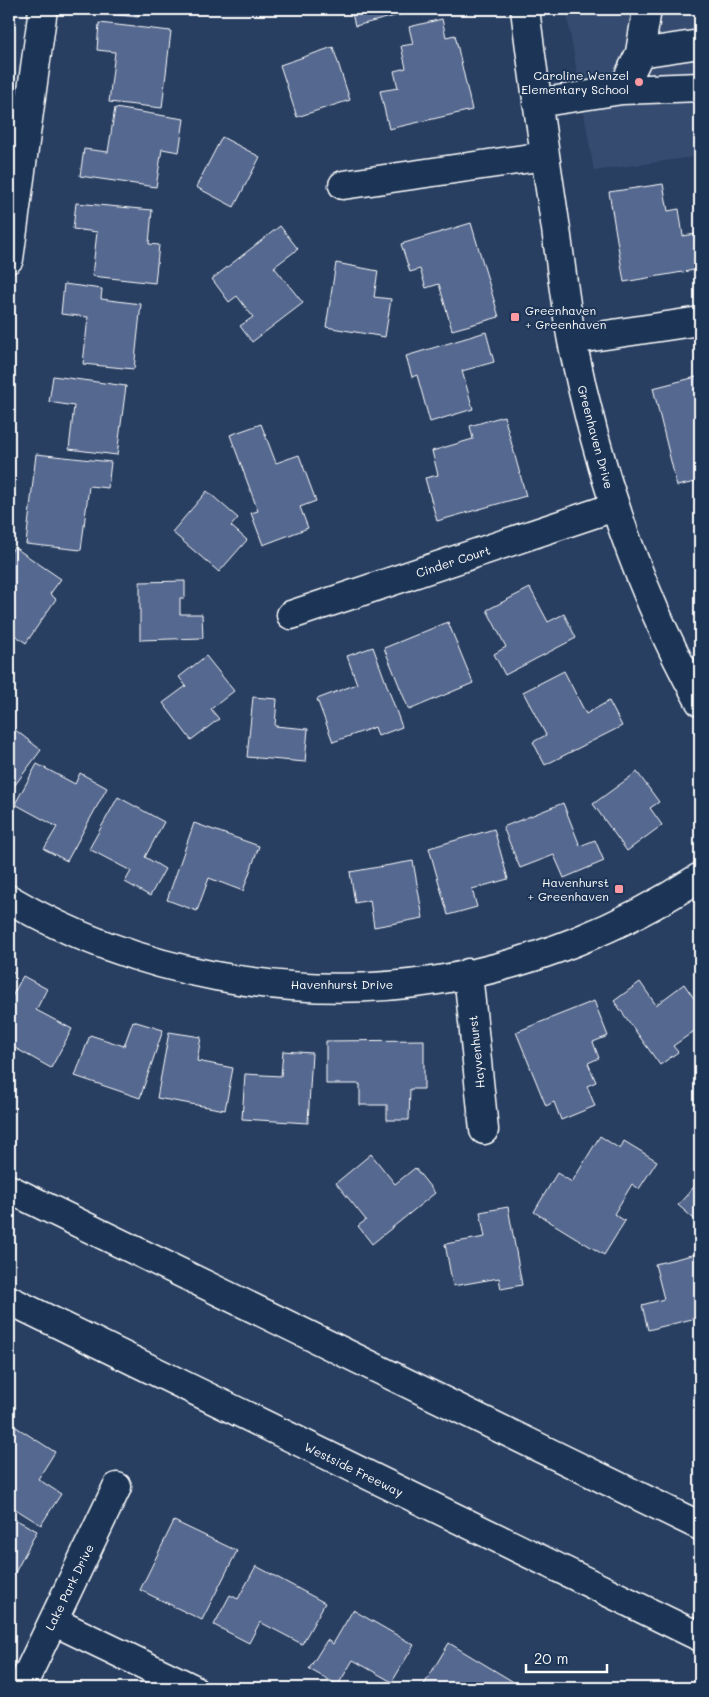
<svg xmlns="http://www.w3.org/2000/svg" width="709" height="1697" viewBox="0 0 709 1697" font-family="Mali,sans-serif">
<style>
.built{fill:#364b70}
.building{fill:#55688f;stroke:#fff}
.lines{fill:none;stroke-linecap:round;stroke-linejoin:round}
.minor-casing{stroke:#fff;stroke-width:31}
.highway-casing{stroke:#fff;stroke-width:31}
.minor{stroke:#1d3557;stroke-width:28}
.highway{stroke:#1d3557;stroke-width:28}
.poi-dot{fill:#ff9aa2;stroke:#1d3557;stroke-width:2}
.labels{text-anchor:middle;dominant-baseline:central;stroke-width:4;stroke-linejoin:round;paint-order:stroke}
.poi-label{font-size:12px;fill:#fff;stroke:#1d3557;text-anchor:end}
.street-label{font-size:12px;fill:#fff;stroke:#1d3557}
</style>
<rect width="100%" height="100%" fill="#283f62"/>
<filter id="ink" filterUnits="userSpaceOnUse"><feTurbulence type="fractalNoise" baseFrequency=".02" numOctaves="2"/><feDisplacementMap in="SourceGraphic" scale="10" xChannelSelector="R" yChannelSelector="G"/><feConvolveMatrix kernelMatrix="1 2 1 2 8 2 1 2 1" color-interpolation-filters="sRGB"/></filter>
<g filter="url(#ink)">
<path class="built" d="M566,9h134v147l-106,15z"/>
<path class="building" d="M101,9h39l-2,8 -38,-4z
M351,9h64v2l-60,15z
M442,19l4,18 9,-2 17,75 -83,19 -9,-38 18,-3 -4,-17 12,-3 -5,-22 12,-2 -4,-17z
M99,23l72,8 -9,77 -53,-6 6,-50 -18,-2z
M333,47l17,53 -53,17 -17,-52z
M115,108l69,11 -5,33 -17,-3 -6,38 -76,-11 4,-27 24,3z
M222,137l38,20 -26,50 -38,-20z
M663,184l5,27 11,-2 4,27 13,-2 4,35 -76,13 -15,-90z
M76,203l76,7 -3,34 10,1 -4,38 -63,-7 5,-44 -24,-3z
M471,223l28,94 -47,13 -13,-46 -13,4 -6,-19 -10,3 -9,-28z
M280,226l18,23 -24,18 29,36 -51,39 -12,-16 13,-9 -16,-21 -8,6 -17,-23z
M336,263l42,8 -4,26 17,2 -6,38 -59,-10z
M64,284l38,5 -1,10 40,5 -7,65 -51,-5 5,-47 -27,-3z
M486,332l8,30 -32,9 11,38 -43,13 -13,-47 -5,2 -6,-21z
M53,376l73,10 -9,69 -48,-6 5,-43 -25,-4z
M700,376v105l-23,5 -24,-98z
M504,416l22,80 -89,25 -12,-43 13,-3 -6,-24 41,-12 -3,-13z
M261,424l15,39 23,-8 17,46 -16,6 8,21 -45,17 -12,-32 7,-2 -28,-76z
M36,454l75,8 -3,26 -19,-2 -8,64 -55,-6z
M207,491l31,27 -7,8 16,14 -28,32 -47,-40z
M14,547l47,32 -11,15 6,5 -30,44 -17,-12v-76z
M185,581v17h-5v16h22l1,24 -63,2v-58z
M530,588l18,34 16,-8 12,24 -71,37 -11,-21 12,-7 -19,-37z
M448,622l25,61 -64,27 -25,-62z
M373,647l29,80 -24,9 -3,-9 -42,15 -16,-43 40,-15 -10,-28z
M206,656l28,35 -23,18 8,10 -28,21 -28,-37 23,-17 -7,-9z
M564,671l22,43 23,-13 13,25 -77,39 -12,-23 13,-7 -23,-43z
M253,697l24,2 -2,27 33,3 -3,33 -58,-5z
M9,725l32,25 -32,43z
M37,764l38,20 5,-11 27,15 -40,73 -23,-12 13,-22 -42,-23z
M637,772l22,30 -9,6 12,17 -35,26 -34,-47z
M118,797l46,25 -19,35 20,12 -15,27 -25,-14 6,-11 -42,-22z
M563,803l17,43 15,-6 9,21 -40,17 -10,-23 -34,13 -17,-41z
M194,823l65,23 -16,45 -34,-13 -12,33 -30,-11z
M494,829l14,50 -36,10 5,18 -29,8 -19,-67z
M413,861l10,57 -49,9 -4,-27 -15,3 -5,-31z
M9,969l5,3 -5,8z
M23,976l24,13 -11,21 36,19 -21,39 -36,-20 -6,10v-56z
M640,982l16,23 28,-21 16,23v20l-27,19 5,6 -18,13 -46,-64z
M594,1001l14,35 -15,6 6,16 -11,5 8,19 -9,4 8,20 -34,14 -7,-18 -8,4 -30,-74z
M133,1021l30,9 -23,68 -65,-22 15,-41 34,11z
M169,1032l32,5 -4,24 36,7 -8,42 -68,-12z
M424,1040v49h-14l-1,31h-22v-15h-27v-21h-34v-43z
M283,1051l29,2 -4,70 -66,-4 3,-45 36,2z
M600,1136l20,13 4,-8 33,20 -18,28 -7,-5 -18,30 11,7 -21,34 -70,-43 23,-39 15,9z
M371,1154l24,30 20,-16 20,25 -63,51 -14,-18 8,-6 -30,-37z
M700,1180v44l-22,-19z
M508,1207l14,78 -21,4 -2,-11 -46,8 -8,-42 40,-7 -5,-25z
M700,1253v64l-52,13 -6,-25 22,-6 -9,-35z
M16,1427l39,25 -17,27 23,15 -20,31 -32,-20v-66z
M9,1516l28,15 -28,53z
M174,1521l63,30 -35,69 -62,-30z
M256,1566l69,37 -23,41 -42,-22 -11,21 -35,-18 16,-30 8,4z
M353,1610l61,35 -22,37 -39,-22 -15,25 -29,-16 18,-29 6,4z
M449,1643l63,38 -4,7h-86z"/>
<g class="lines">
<g class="minor-casing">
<path id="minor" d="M525,9c9,73 20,147 31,220 5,37 9,75 16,112 25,125 66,250 128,361
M640,53l7,-44
M622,90l18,-37 60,-9
M537,103l85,-13 78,-3
M343,185l202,-29
M9,259l34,-250
M572,340l128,-19
M291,615l323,-108
M9,899c126,75 285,104 429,81 93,-15 184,-52 262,-103
M468,973l16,157
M53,1621l139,67
M21,1688l96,-201"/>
</g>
<g class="highway-casing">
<path id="highway" d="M9,1189l691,337
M9,1300l691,337"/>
</g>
<use href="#minor" class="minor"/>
<use href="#highway" class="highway"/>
</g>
</g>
<g class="poi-dot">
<circle cx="639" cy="82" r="5"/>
<rect x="510" y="312" width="10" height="10" rx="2.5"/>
<rect x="614" y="884" width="10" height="10" rx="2.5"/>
</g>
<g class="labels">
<g class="poi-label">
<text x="629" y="75">Caroline Wenzel<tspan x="629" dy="14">Elementary School</tspan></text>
<text x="525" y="310" text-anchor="start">Greenhaven<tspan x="525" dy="14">+ Greenhaven</tspan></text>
<text x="609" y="882">Havenhurst<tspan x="609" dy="14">+ Greenhaven</tspan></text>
</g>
<g class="street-label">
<text transform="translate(596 437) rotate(75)">Greenhaven Drive</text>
<text transform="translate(453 561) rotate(-18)">Cinder Court</text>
<text x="342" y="984">Havenhurst Drive</text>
<text transform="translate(476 1052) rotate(-96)">Hayvenhurst</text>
<text transform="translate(354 1469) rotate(26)">Westside Freeway</text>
<text transform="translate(69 1587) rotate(-64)">Lake Park Drive</text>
</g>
</g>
<rect width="709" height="1697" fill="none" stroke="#1d3557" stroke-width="30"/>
<rect x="15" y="15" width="679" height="1667" fill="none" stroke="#fff" stroke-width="2" filter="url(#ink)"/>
<path d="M526 1664v8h81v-8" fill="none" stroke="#ffffff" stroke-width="2.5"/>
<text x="534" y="1664" font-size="15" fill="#ffffff" stroke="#1d3557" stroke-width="4" paint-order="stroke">20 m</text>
</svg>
